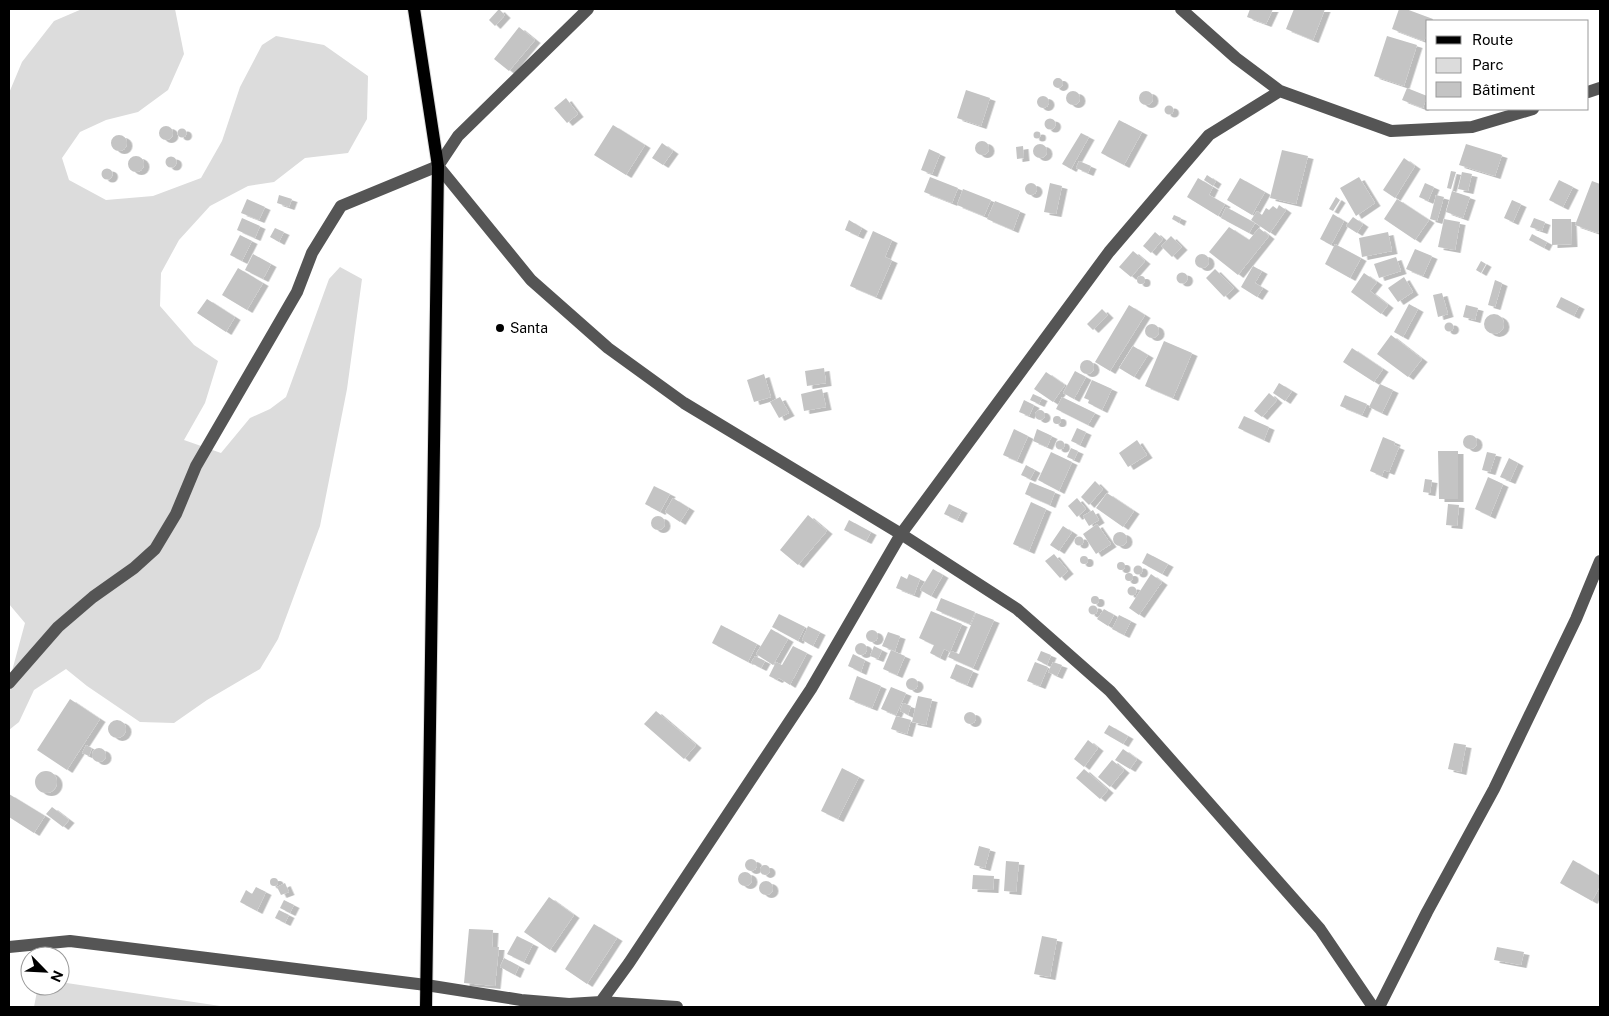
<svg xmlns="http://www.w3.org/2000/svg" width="1609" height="1016" viewBox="0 0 1609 1016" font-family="'Public Sans',sans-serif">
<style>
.green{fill:#dcdcdc}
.building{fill:#c4c4c4;filter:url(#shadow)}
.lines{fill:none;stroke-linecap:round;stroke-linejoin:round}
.major-casing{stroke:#dbdbdb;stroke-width:14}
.minor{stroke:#555;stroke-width:12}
.major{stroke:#000;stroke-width:12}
.poi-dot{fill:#000;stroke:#fff;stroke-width:2}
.labels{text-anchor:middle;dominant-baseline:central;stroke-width:4;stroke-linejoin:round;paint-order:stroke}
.poi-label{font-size:14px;fill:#000;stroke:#fff;text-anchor:start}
</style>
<defs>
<filter id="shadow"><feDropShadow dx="5.5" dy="3" stdDeviation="0" flood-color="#0004"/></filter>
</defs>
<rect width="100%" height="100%" fill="#fff"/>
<path class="green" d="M82,9h93l9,45 -16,36 -30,22 -32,8 -26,12 -18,26 7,22 37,20 47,-4 48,-18 21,-37 18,-54 22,-42 14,-9 48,9 44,31 -1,43 -19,34 -43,5 -31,24 -26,4 -38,20 -31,34 -18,33 -1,33 34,39 24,16 -13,42 -21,37 37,13 29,-35 20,-9 16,-12 43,-118 11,-12 22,12 -15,110 -27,137 -42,113 -18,30 -53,31 -33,23 -34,-1 -53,-36 -21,-17 -32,21 -15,32 -10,8v-48l16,-59 -16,-19v-511l13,-31 32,-41z
M60,982l167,25h-193l4,-21h22z"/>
<path class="building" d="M499,9l6,6 -10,11 -6,-6z
M1250,9h23l-7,15 -19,-7z
M1294,9h31l-12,31 -27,-11z
M1399,9h7l27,10 -1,2h-4v11l-4,9 -32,-12z
M519,27l16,13 -26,31 -15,-12z
M1387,36l30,9 -13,41 -30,-10z
M1053 83a5 5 0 1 1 10 0a5 5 0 1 1-10 0Z
M1407,88l20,8 -4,12 -21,-8z
M966,90l24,8 -9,28 -24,-8z
M1066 98a7 7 0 1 1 14 0a7 7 0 1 1-14 0Z
M1139 98a7 7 0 1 1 14 0a7 7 0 1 1-14 0Z
M1037 102a6 6 0 1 1 12 0a6 6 0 1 1-12 0Z
M566,98l12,16 -11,9 -13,-15z
M1164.5 110a4.5 4.5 0 1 1 9 0a4.5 4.5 0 1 1-9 0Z
M1044.5 124a5.5 5.5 0 1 1 11 0a5.5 5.5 0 1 1-11 0Z
M1119,120l23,12 -18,33 -23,-12z
M613,125l32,20 -19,30 -32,-20z
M159 133a7 7 0 1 1 14 0a7 7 0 1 1-14 0Z
M177.5 133a4.5 4.5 0 1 1 9 0a4.5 4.5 0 1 1-9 0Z
M1033.5 135a3.5 3.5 0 1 1 7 0a3.5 3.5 0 1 1-7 0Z
M1081,133l8,4 -18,32 -9,-5z
M111 143a8 8 0 1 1 16 0a8 8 0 1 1-16 0Z
M975 148a7 7 0 1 1 14 0a7 7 0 1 1-14 0Z
M662,143l11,8 -10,14 -11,-7z
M1033 151a7 7 0 1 1 14 0a7 7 0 1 1-14 0Z
M1466,144l36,11 -7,21 -36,-11z
M1023,146l1,12 -7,1 -1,-12z
M929,149l11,5 -8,20 -11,-4z
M1282,150l26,6 -12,48 -26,-6z
M128 164a8 8 0 1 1 16 0a8 8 0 1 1-16 0Z
M165.5 162a5.5 5.5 0 1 1 11 0a5.5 5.5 0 1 1-11 0Z
M1404,158l11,8 -20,32 -12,-8z
M1079,161l12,5 -3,7 -12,-5z
M101.5 174a5.5 5.5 0 1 1 11 0a5.5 5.5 0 1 1-11 0Z
M1451,171l5,1 -5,17 -4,-1z
M1462,172l10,2 -4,17 -10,-2z
M1207,175l9,6 -3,5 -9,-6z
M930,177l28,11 -6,15 -28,-11z
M1359,177l16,26 -19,13 -16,-28z
M1198,178l15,9 -4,8 16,9 -7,12 -31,-19z
M1240,178l25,14 -13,23 -25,-15z
M1559,180l14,7 -10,20 -14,-7z
M1592,181l8,3v43l-2,6 -23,-8z
M1025 189a6 6 0 1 1 12 0a6 6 0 1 1-12 0Z
M1050,183l12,3 -6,28 -12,-2z
M1425,183l9,4 -6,14 -9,-4z
M963,189l28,11 -7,16 -27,-11z
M1452,191l18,6 -7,21 -17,-6z
M279,195l13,4 -3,8 -12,-4z
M1436,195l8,2 -7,24 -7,-2z
M1336,197l4,3 -7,11 -4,-2z
M247,199l18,8 -6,13 -18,-7z
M1397,199l32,21 -14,20 -31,-21z
M1512,200l9,4 -8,18 -9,-4z
M995,201l25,10 -7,19 -26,-11z
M1279,205l7,5 -16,23 -19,-13 6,-9 5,4 4,-7 3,2 4,-4 4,3z
M1226,207l29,16 -6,10 -28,-15z
M1333,214l11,7 -13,24 -11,-6z
M1174,215l7,3 -2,5 -7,-4z
M1353,217l10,7 -6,9 -11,-7z
M242,218l18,8 -5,12 -18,-8z
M1534,218l11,4 -3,9 -12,-4z
M1444,219l16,3 -5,28 -17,-3z
M1552,219h19l1,25 -20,1z
M849,220l13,8 -4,8 -13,-6z
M1229,227l20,13 10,-12 10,8 -31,39 -29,-23z
M275,228l9,4 -5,10 -9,-5z
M873,231l19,9 -7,17 7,3 -16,37 -26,-11z
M1155,232l8,7 -12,14 -8,-7z
M1388,232l4,19 -30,6 -3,-19z
M1532,234l15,8 -3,6 -15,-8z
M240,235l12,6 -10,20 -12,-6z
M1171,236l11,11 -10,10 -11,-11z
M1335,244l26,14 -11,20 -25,-14z
M1415,249l17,7 -9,20 -17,-7z
M1133,251l12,10 -14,16 -12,-10z
M253,254l18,10 -8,15 -18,-9z
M1195 261a7 7 0 1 1 14 0a7 7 0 1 1-14 0Z
M1396,257l5,14 -22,7 -5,-14z
M1481,261l5,3 -5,9 -5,-3z
M1253,266l9,5 -7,12 8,5 -6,9 -16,-10z
M238,268l25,15 -16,27 -25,-15z
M1215,269l19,19 -10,9 -18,-19z
M1176.5 278a5.5 5.5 0 1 1 11 0a5.5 5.5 0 1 1-11 0Z
M1364,273l13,9 -7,9 18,14 -7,9 -30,-22z
M1137 280a4 4 0 1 1 8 0a4 4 0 1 1-8 0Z
M1404,277l9,15 -15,10 -10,-14z
M1495,280l7,3 -7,24 -7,-2z
M1442,293l6,21 -10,3 -5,-22z
M1561,297l18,9 -5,10 -18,-9z
M207,299l28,18 -9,15 -29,-19z
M1409,304l9,5 -15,28 -9,-5z
M1129,305l16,10 -35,56 -15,-9z
M1466,305l12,3 -3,12 -12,-3z
M1102,309l6,6 -15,15 -6,-6z
M1484 324a10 10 0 1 1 20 0a10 10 0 1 1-20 0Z
M1444.5 327a4.5 4.5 0 1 1 9 0a4.5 4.5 0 1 1-9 0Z
M1145 331a7 7 0 1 1 14 0a7 7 0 1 1-14 0Z
M1391,335l31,24 -14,18 -31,-23z
M1164,341l28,12 -19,45 -28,-12z
M1133,346l15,9 -14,22 -15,-9z
M1352,348l31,21 -9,13 -31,-20z
M1080 367a7 7 0 1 1 14 0a7 7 0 1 1-14 0Z
M824,368l2,15 -19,3 -2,-15z
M1075,371l11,6 -12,22 -11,-6z
M1046,372l19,13 -12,17 -19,-13z
M764,374l7,23 -17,5 -7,-22z
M1092,380l20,9 -10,21 -14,-7 1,-3 -5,-2z
M1279,383l13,8 -7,10 -12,-8z
M1380,384l13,6 -11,23 -13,-6z
M822,389l4,18 -22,4 -3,-17z
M1269,393l8,7 -15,17 -8,-6z
M1033,394l9,4 -3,6 -9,-4z
M1345,395l22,9 -5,11 -22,-9z
M780,397l9,16 -10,5 -9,-16z
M1062,397l33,16 -7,12 -32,-16z
M1024,400l10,5 -5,11 -10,-4z
M1035 415a5 5 0 1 1 10 0a5 5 0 1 1-10 0Z
M1053 420a4 4 0 1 1 8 0a4 4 0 1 1-8 0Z
M1244,416l25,11 -5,13 -26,-12z
M1077,428l9,4 -6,13 -9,-4z
M1014,429l14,7 -11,25 -14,-6z
M1037,429l15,7 -5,11 -14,-6z
M1463 442a7 7 0 1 1 14 0a7 7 0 1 1-14 0Z
M1383,437l12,5 -1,3 5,2 -10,25 -5,-2 -2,6 -12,-5z
M1137,440l10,15 -19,12 -9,-14z
M1055.5 445a4.5 4.5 0 1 1 9 0a4.5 4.5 0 1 1-9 0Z
M1071,448l7,3 -4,9 -7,-3z
M1438,451h20v48h-19z
M1051,452l21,10 -13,29 -21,-11z
M1487,452l9,2 -6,18 -8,-2z
M1509,458l9,5 -8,18 -10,-4z
M1026,465l9,5 -5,9 -9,-4z
M1488,477l15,7 -13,32 -15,-7z
M1425,479l7,1 -2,13 -7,-1z
M1095,481l8,8 -14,16 -8,-8z
M1030,482l25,10 -5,13 -25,-11z
M654,486l16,8 -10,18 -15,-8z
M1107,493l27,18 -11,16 -27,-19z
M673,498l16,10 -9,14 -15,-10z
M1077,498l9,11 -9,8 -9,-11z
M1031,502l15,7 -17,42 -16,-7z
M949,504l13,6 -5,10 -13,-6z
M1448,504l11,1 -2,21 -11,-1z
M1093,510l6,10 -10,6 -6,-10z
M808,515l19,16 -29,34 -18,-15z
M651 523a7 7 0 1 1 14 0a7 7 0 1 1-14 0Z
M849,520l22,12 -5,9 -22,-11z
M1097,524l14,20 -15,10 -13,-20z
M1063,526l9,6 -13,19 -9,-6z
M1113 539a7 7 0 1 1 14 0a7 7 0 1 1-14 0Z
M1074.5 541a4.5 4.5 0 1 1 9 0a4.5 4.5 0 1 1-9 0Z
M1147,553l21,11 -6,10 -20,-11z
M1054,554l14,17 -8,7 -15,-17z
M1080 560a4 4 0 1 1 8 0a4 4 0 1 1-8 0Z
M1117 566a4 4 0 1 1 8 0a4 4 0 1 1-8 0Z
M1133.5 570a4.5 4.5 0 1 1 9 0a4.5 4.5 0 1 1-9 0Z
M933,569l10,6 -12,21 -11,-6z
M1125 577a4 4 0 1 1 8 0a4 4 0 1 1-8 0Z
M909,574l11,5 -6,16 -18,-7 5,-12 6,3z
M1151,574l11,8 -23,33 -10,-7z
M1127.5 591a4.5 4.5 0 1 1 9 0a4.5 4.5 0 1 1-9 0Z
M1091 600a4 4 0 1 1 8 0a4 4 0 1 1-8 0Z
M941,598l34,14 -5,12 -34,-14z
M1088.5 610a4.5 4.5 0 1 1 9 0a4.5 4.5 0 1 1-9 0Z
M1104,609l10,6 -6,11 -11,-7z
M931,611l31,13 -12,28 -6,-3 -4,9 -10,-5 4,-8 -15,-7z
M976,613l18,7 -21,48 -25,-11 3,-6 8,3z
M779,614l26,13 -7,14 -26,-14z
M1119,615l12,6 -7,14 -12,-6z
M721,625l36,19 -9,18 -36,-19z
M808,626l12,6 -7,14 -11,-6z
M771,629l17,10 -15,26 -17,-11z
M866 636a6 6 0 1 1 12 0a6 6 0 1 1-12 0Z
M888,632l12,4 -5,15 -13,-5z
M855 649a6 6 0 1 1 12 0a6 6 0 1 1-12 0Z
M793,646l14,7 -17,32 -11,-7 -2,2 -8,-4 7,-14 6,3z
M874,646l8,4 -4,9 -8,-3z
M891,650l14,6 -8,19 -14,-6z
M1041,651l10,4 -4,10 -10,-5z
M853,654l12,6 -4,12 -13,-6z
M755,656l10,5 -4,7 -10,-5z
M1035,662l13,5 -8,19 -13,-5z
M1053,662l9,3 -5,11 -9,-4z
M956,664l17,7 -6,14 -17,-7z
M857,676l24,10 -9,22 -23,-9z
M906 684a6 6 0 1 1 12 0a6 6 0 1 1-12 0Z
M891,687l15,6 -10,22 -15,-6z
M918,696l14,3 -6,26 -14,-3z
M70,699l30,20 -33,51 -30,-20z
M903,703l8,3 -3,9 -8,-4z
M656,711l40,34 -12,14 -40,-35z
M964 718a6 6 0 1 1 12 0a6 6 0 1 1-12 0Z
M896,716l15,4 -4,14 -16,-5z
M108 729a9 9 0 1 1 18 0a9 9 0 1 1-18 0Z
M1109,725l19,11 -5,8 -19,-11z
M1088,740l10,8 -14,19 -10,-8z
M1454,743l12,2 -5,27 -13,-3z
M86,745l6,3 -3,8 -7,-3z
M92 755a7 7 0 1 1 14 0a7 7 0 1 1-14 0Z
M1123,749l14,10 -7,10 -15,-9z
M1112,760l12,10 -14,17 -12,-10z
M842,768l17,9 -21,42 -17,-8z
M1084,769l24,21 -8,9 -24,-21z
M35 782a11 11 0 1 1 22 0a11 11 0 1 1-22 0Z
M9,794l36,22 -11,17 -25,-16z
M52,807l17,13 -6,7 -17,-13z
M979,846l11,3 -5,19 -11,-3z
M745 865a6 6 0 1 1 12 0a6 6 0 1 1-12 0Z
M1573,860l27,16v10l-8,15 -32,-18z
M1006,861l13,1 -3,30 -12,-1z
M760 870a5 5 0 1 1 10 0a5 5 0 1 1-10 0Z
M738 879a7 7 0 1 1 14 0a7 7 0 1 1-14 0Z
M973,875l21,1 -1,14 -21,-1z
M270 882a4 4 0 1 1 8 0a4 4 0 1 1-8 0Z
M759 888a7 7 0 1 1 14 0a7 7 0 1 1-14 0Z
M285,883l4,9 -8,3 -4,-8z
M256,887l10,5 -9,19 -17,-9 6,-12 6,4z
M549,897l25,18 -24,35 -26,-18z
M284,900l10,5 -4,8 -10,-5z
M279,910l10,5 -4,8 -10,-5z
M594,924l23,14 -30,46 -22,-15z
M469,929l24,1 -1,17h7l-4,39 -31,-3z
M517,936l16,8 -9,18 -17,-8z
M1042,936l15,3 -7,38 -16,-3z
M1497,947l27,5 -3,13 -27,-5z
M504,958l15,8 -4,9 -15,-8z"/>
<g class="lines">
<g class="major-casing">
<path id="major" d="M414,9l24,157 -12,841"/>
</g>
<path class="minor" d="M1181,9l55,49 44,33 111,40 81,-4 61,-18
M1588,92l12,-4
M438,166l93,114 77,68 76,55 217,131 116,75 93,82 210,238 53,78
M9,683l49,-56 35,-30 41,-29 21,-19 21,-35 20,-48 101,-174 15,-39 29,-47 97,-40 20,-30 130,-127
M9,947l61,-6 356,44 95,15 48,4 32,-2 76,5
M597,1007l32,-44 182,-274 90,-155 208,-282 100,-117 71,-44
M1379,1007l48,-95 67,-123 82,-170 24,-58"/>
<use href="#major" class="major"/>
</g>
<circle class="poi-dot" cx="500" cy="328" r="5"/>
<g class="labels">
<g class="poi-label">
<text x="510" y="328">Santa</text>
</g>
</g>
<rect width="1609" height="1016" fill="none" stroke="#000000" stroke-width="20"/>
<rect x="1426" y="20" width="162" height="90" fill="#ffffff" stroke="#999999"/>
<rect x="1436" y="36" width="25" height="8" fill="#000000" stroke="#999999"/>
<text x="1472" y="45" font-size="15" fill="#000000">Route</text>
<rect x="1436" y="58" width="25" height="15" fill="#dcdcdc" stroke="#999999"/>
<text x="1472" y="70" font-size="15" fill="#000000">Parc</text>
<rect x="1436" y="82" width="25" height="15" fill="#c4c4c4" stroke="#999999"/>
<text x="1472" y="95" font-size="15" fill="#000000">Bâtiment</text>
<g transform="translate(45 971) rotate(114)"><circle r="24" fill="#ffffff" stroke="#999999"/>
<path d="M0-4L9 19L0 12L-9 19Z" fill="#000000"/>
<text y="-8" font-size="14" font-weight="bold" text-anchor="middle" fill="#000000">N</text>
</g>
</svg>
